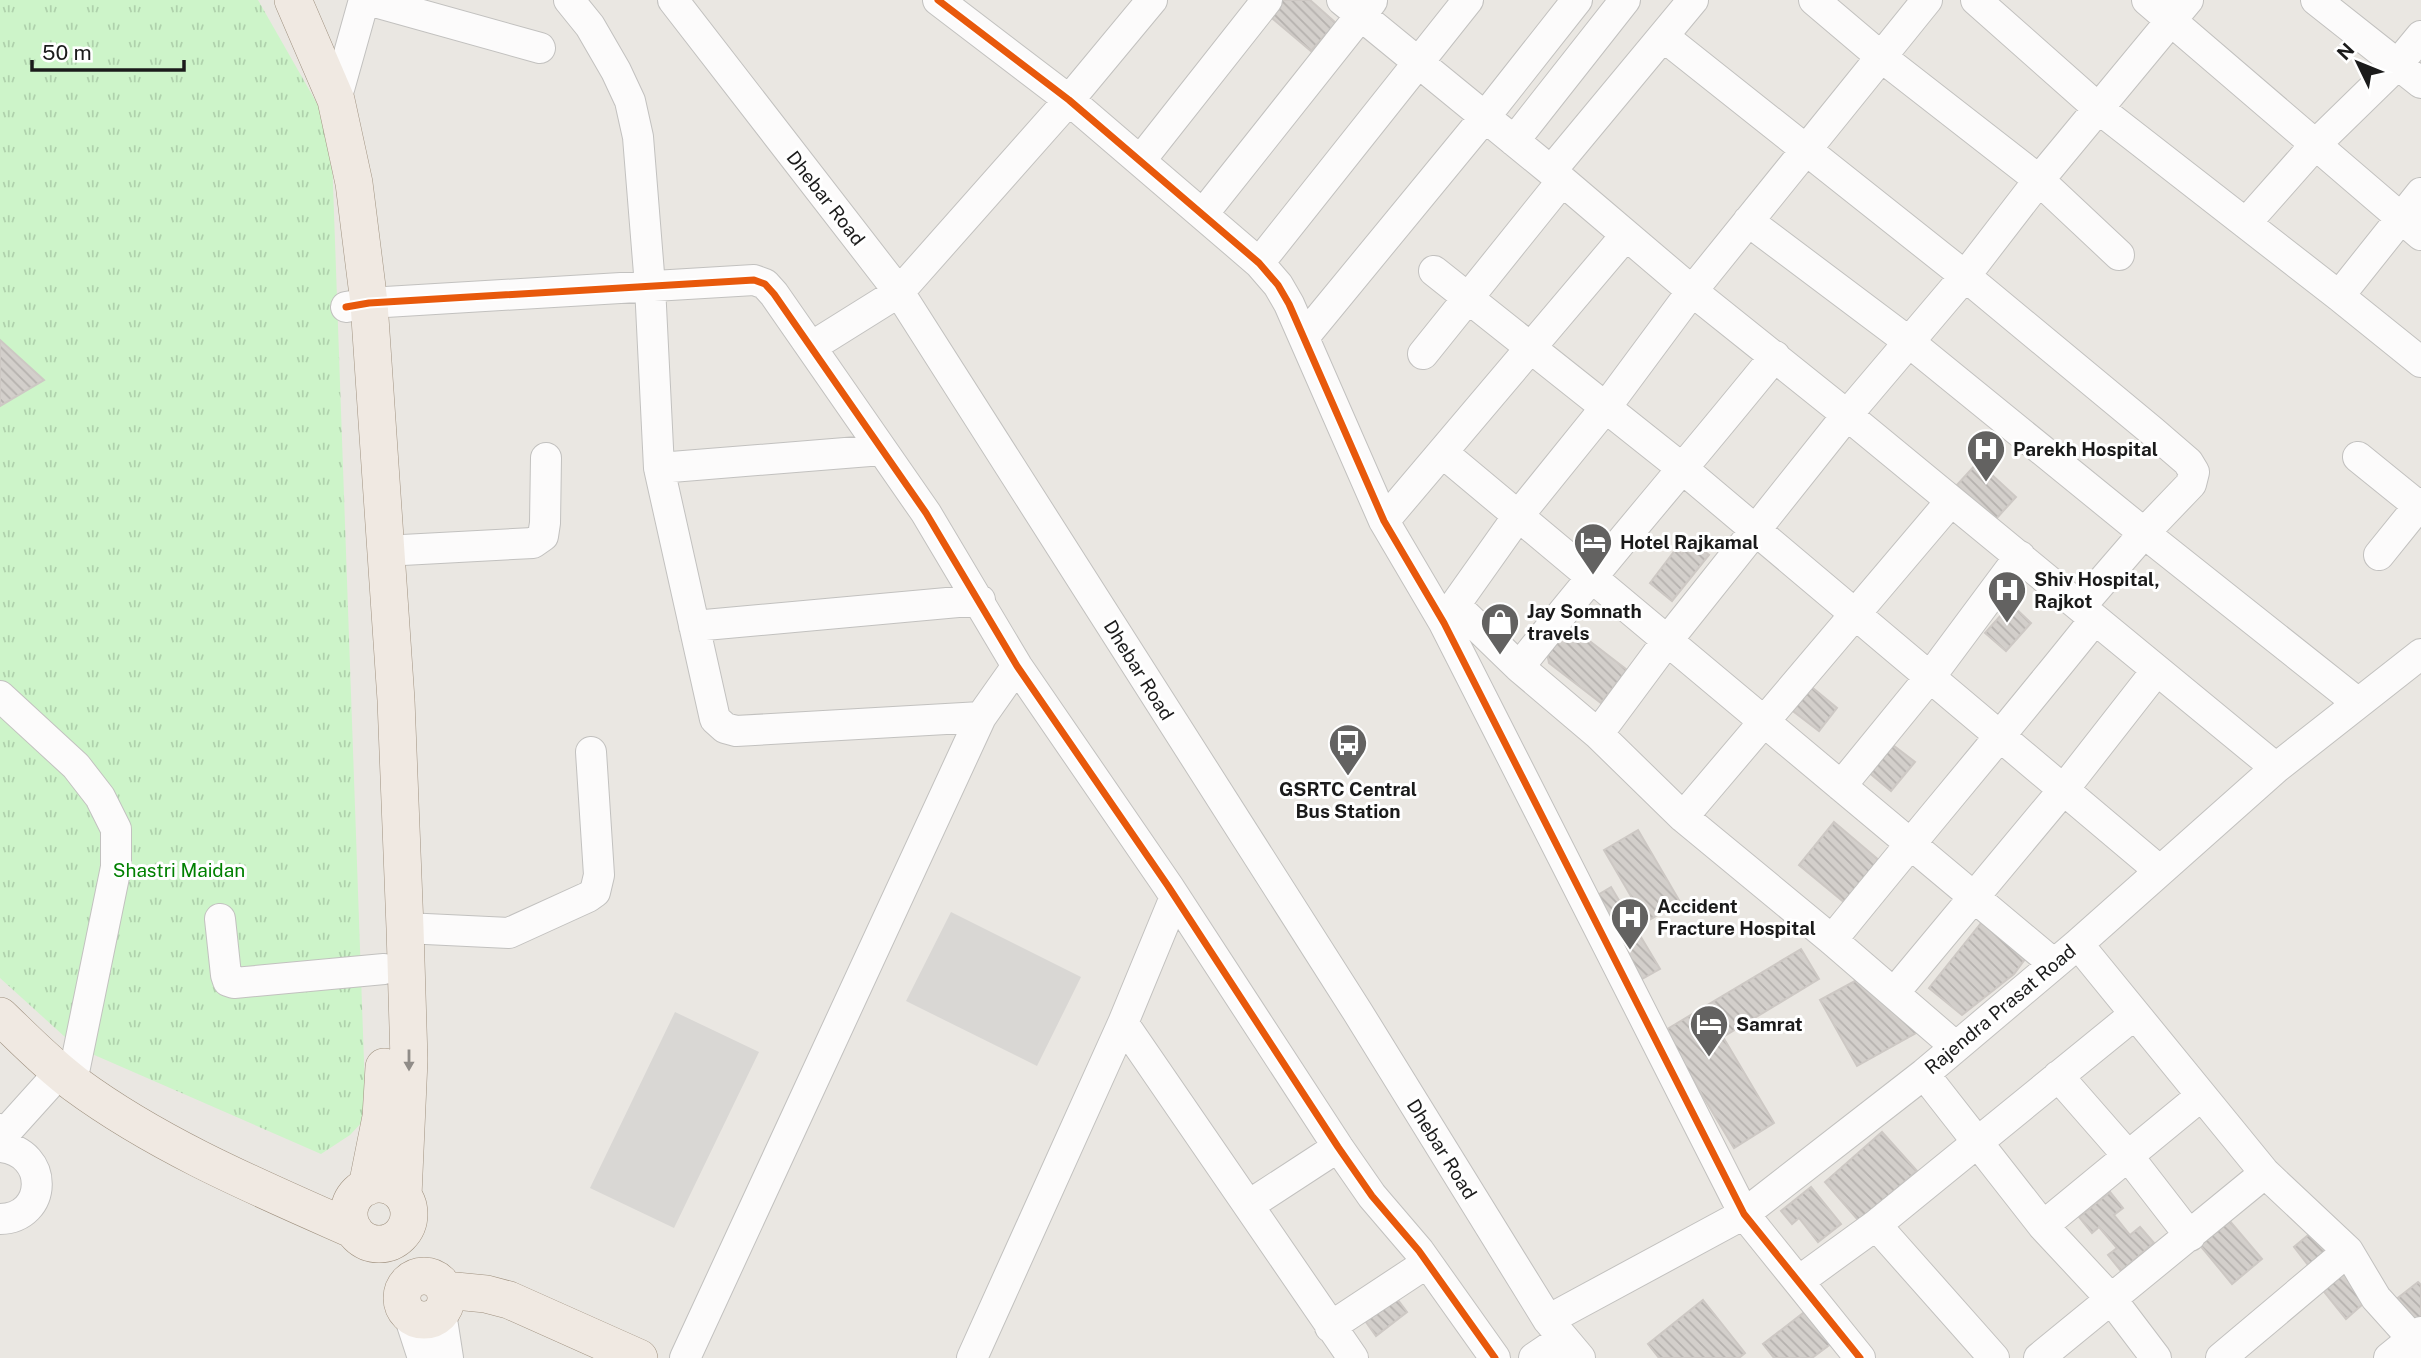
<svg xmlns="http://www.w3.org/2000/svg" width="2421" height="1358" viewBox="0 0 2421 1358" font-family="'Public Sans',sans-serif">
<style>
.residential{fill:#d9d7d4}
.park{fill:url(#park-tufts)}
.building{fill:url(#building-back-hatch);stroke:#cdc8c4;stroke-width:2}
.lines{fill:none;stroke-linecap:round;stroke-linejoin:round}
.minor-casing{stroke:#c2c1bf;stroke-width:32}
.major-casing{stroke:#a09280;stroke-width:38}
.minor{stroke:#fcfbfb;stroke-width:30}
.major{stroke:#f0e9e2;stroke-width:37}
.cycleway-casing{stroke:#fff;stroke-width:11}
.cycleway{stroke:#e8590c;stroke-width:7}
.oneway{fill:#908c88}
.labels{text-anchor:middle;dominant-baseline:central;stroke-width:6;stroke-linejoin:round;paint-order:stroke}
.street-label{font-size:19px;fill:#1b1b1b;stroke:#fff}
.poi-label{font-size:19px;font-weight:bold;fill:#1b1b1b;stroke:#fff;text-anchor:start}
.park-label{font-size:19px;fill:#018001;stroke:#fff}
</style>
<defs>
<pattern id="park-tufts" width="24" height="20" patternUnits="userSpaceOnUse" patternTransform="scale(1.75)"><rect width="24" height="20" fill="#cdf4c9"/><path d="M3 7l-1-3M5 7V3M7 7l1-3M15 17l-1-3M17 17v-4M19 17l1-3" fill="none" stroke="#afd1ac"/></pattern>
<pattern id="building-back-hatch" width="6" height="6" patternUnits="userSpaceOnUse" patternTransform="scale(1.75)"><rect width="6" height="6" fill="#d3cfcb"/><path d="M-1 5l2 2M0 0l6 6M5-1l2 2" fill="none" stroke="#b5b1ae"/></pattern>
</defs>
<rect width="100%" height="100%" fill="#eae7e2"/>
<path class="residential" d="M951,912l130,65 -44,89 -131,-65z
M675,1012l84,40 -85,176 -84,-40z"/>
<path class="park" d="M0,0h258l73,128 35,990 -16,17 -29,19 -245,-107 -76,-69z"/>
<path class="building" d="M1279,0h31l26,23 -25,28 -44,-37z
M0,340l44,40 -44,26z
M1978,462l38,35 -21,23 -38,-35z
M1692,541l17,14 -37,46 -22,-18 26,-34 6,5z
M2011,604l20,19 -25,28 -21,-18z
M1565,622l62,48 -26,33 -52,-40 -2,-10z
M1808,684l29,24 -18,23 -30,-23z
M1889,742l26,20 -24,29 -25,-21z
M1834,822l46,39 -35,42 -46,-38z
M1638,830l42,72 -34,20 -42,-72z
M1611,887l49,82 -25,14 -49,-81z
M1985,918l46,33 -17,23 -52,41 -33,-27z
M1801,949l18,30 -96,58 51,86 -40,25 -70,-117z
M1866,975l59,53 -68,38 -37,-66z
M1882,1132l35,39 -58,50 -34,-39z
M1811,1187l30,37 -23,18 -19,-24 -7,6 -11,-13z
M2110,1192l13,16 -9,7 16,20 10,-8 14,16 -33,28 -13,-16 9,-7 -18,-21 -7,6 -13,-16z
M2228,1219l34,40 -30,25 -33,-40z
M2313,1231l18,23 -19,16 -18,-23z
M2347,1266l25,30 -26,23 -25,-31z
M2418,1282l3,3v35l-8,6 -19,-25z
M1392,1292l15,20 -31,24 -15,-21z
M1703,1300l42,53 -6,5h-80l-11,-14z
M1807,1310l25,33 -20,15h-38l-11,-14z"/>
<g class="lines">
<g class="minor-casing">
<path id="minor" d="M368,0l172,48
M569,0l21,26 26,45 14,30 8,36 12,149 9,182 56,251 10,9 11,3 245,-14 36,-51
M673,0l226,292 458,719 191,309 32,38
M938,0l131,100 190,163 19,22 11,19 95,217 60,102 300,591 116,144
M1342,0l209,171 141,120 155,124 429,353
M1814,0l66,56 159,124 80,75
M1976,0l123,109 240,187 82,66
M2147,0l274,235
M2316,0l105,83
M1664,37l301,239 187,155 36,31 6,10 -3,12 -47,49 -235,-191 -161,-121
M336,100l28,-100
M1514,141l111,-141
M1140,161l127,-161
M1551,171l142,-171
M1203,214l169,-213
M2246,223l69,-78 82,-80 24,-29
M1259,263l209,-263
M1434,271l249,198 477,402
M2339,296l82,-103
M346,307l23,-4 385,-23 11,4 9,10 152,219 91,153 151,220 170,261 34,49 47,55 76,107
M1304,337l180,-219 93,-118
M811,347l88,-55 170,-192 83,-100
M1423,354l139,-173
M1443,453l611,511
M2358,457l63,51
M659,468l223,-18
M1384,521l242,-286
M384,551l149,-8 10,-7 2,-13 1,-65
M2379,555l42,-52
M1455,605l63,-89 88,-109 86,-116 235,-291
M2081,606l63,-73 214,170
M1445,622l10,-17 64,62 79,67 85,83 149,123 124,107
M694,626l286,-26
M1519,667c84,-106 172,-207 256,-311
M0,696l76,70 24,31 16,32v38l-44,215
M1598,734l69,-93 180,-226 118,-139 74,-96 149,-180
M1841,786l89,-109 90,-121
M1683,817l268,-316
M1175,897l-52,126 230,335
M220,919l6,56 2,6 6,2 150,-14
M405,928l104,5 79,-36 7,-5 4,-17 -8,-123
M1832,940c87,-108 177,-213 263,-321
M2078,944l187,229 83,78 28,47 45,50
M1894,993l170,-204 93,-119
M1924,1074l119,152 69,74 44,58
M2058,1076l70,80 62,80
M0,1129l5,4 55,-61
M0,1147c50,5 48,71 0,72
M1249,1205l89,-58
M1876,1225l118,133
M2043,1226l158,-130
M1799,1281l77,-56 259,-211
M441,1313l7,45
M409,1315l14,43
M1548,1320l196,-106 180,-140 154,-130 198,-176 145,-114
M1330,1327l97,-64
M685,1358l296,-641
M972,1358l151,-335
M1534,1358l28,-19
M2039,1358l226,-185
M2221,1358l127,-107
M2389,1358l32,-26"/>
</g>
<g class="major-casing">
<path id="major" d="M293,0l43,100 18,83 15,120 27,397 9,228 4,132 -6,136
M0,1016c24,23 48,48 75,68 84,62 184,104 279,146
M349 1214a30 30 0 1 1 60 0a30 30 0 1 1-60 0Z
M367,1187l14,-70 3,-50
M402 1298a22 22 0 1 1 44 0a22 22 0 1 1-44 0Z
M445,1290l41,4 23,6 130,58"/>
</g>
<use href="#minor" class="minor"/>
<use href="#major" class="major"/>
<g class="cycleway-casing">
<path id="cycleway" d="M938,0l131,100 190,163 19,22 11,19 95,217 60,102 300,591 116,144
M346,307l23,-4 385,-23 11,4 9,10 152,219 91,153 151,220 170,261 34,49 47,55 76,107"/>
</g>
<use href="#cycleway" class="cycleway"/>
</g>
<defs><path id="oneway-solid" d="M-6-.8H1V-3.2L6.5 0L1 3.2V.8H-6Z" transform="scale(1.75)"/></defs>
<use class="oneway" href="#oneway-solid" transform="translate(409 1060) rotate(90)"/>
<defs>
<g id="hospital-pin" transform="scale(2.0125)"><path d="M0 17L-7.5 6A9.5 9.5 0 1 1 7.5 6Z" fill="#636261" stroke="#fff"/><path d="M-5-5h3v3.5h4V-5h3V5h-3V1.5h-4V5h-3Z" fill="#fff"/></g>
<g id="hotel-pin" transform="scale(2.0125)"><path d="M0 17L-7.5 6A9.5 9.5 0 1 1 7.5 6Z" fill="#636261" stroke="#fff"/><path d="M-6-4.5h1.5V1H6V5H4.5V3h-9V5H-6ZM-4 0a1.8 1.8 0 1 1 3.6 0ZM.5 0V-2.5h3Q6-2.5 6 0Z" fill="#fff"/></g>
<g id="shop-pin" transform="scale(2.0125)"><path d="M0 17L-7.5 6A9.5 9.5 0 1 1 7.5 6Z" fill="#636261" stroke="#fff"/><path d="M-5-2.5h2.3a2.7 3.5 0 0 1 5.4 0H5L5.5 6h-11ZM-1.5-2.5h3a1.5 2.3 0 0 0-3 0Z" fill="#fff"/></g>
<g id="bus-pin" transform="scale(2.0125)"><path d="M0 17L-7.5 6A9.5 9.5 0 1 1 7.5 6Z" fill="#636261" stroke="#fff"/><path d="M-5-6H5V4H4V6H2V4H-2V6H-4V4H-5ZM-3.5-4V0h7V-4ZM-3.5 1.2v1.5H-2V1.2ZM2 1.2v1.5H3.5V1.2Z" fill="#fff"/></g>
</defs>
<g fill-rule="evenodd">
<use href="#hospital-pin" x="1986" y="449"/>
<use href="#hotel-pin" x="1593" y="542"/>
<use href="#hospital-pin" x="2007" y="590"/>
<use href="#shop-pin" x="1500" y="622"/>
<use href="#bus-pin" x="1348" y="743"/>
<use href="#hospital-pin" x="1630" y="917"/>
<use href="#hotel-pin" x="1709" y="1024"/>
</g>
<g class="labels">
<g class="street-label">
<text transform="translate(826 198) rotate(52)">Dhebar Road</text>
<text transform="translate(1139 670) rotate(58)">Dhebar Road</text>
<text transform="translate(2000 1009) rotate(-40)">Rajendra Prasat Road</text>
<text transform="translate(1442 1149) rotate(58)">Dhebar Road</text>
</g>
<g class="poi-label">
<text x="2013" y="449">Parekh Hospital</text>
<text x="1620" y="542">Hotel Rajkamal</text>
<text x="2034" y="579">Shiv Hospital,<tspan x="2034" dy="22">Rajkot</tspan></text>
<text x="1527" y="611">Jay Somnath<tspan x="1527" dy="22">travels</tspan></text>
<text x="1348" y="789" text-anchor="middle">GSRTC Central<tspan x="1348" dy="22">Bus Station</tspan></text>
<text x="1657" y="906">Accident<tspan x="1657" dy="22">Fracture Hospital</tspan></text>
<text x="1736" y="1024">Samrat</text>
</g>
<g class="park-label">
<text x="179" y="870">Shastri Maidan</text>
</g>
</g>
<g transform="translate(2358 63) rotate(313)" stroke="#ffffff" stroke-width="5" paint-order="stroke">
<path d="M0-5L12 26L0 18L-12 26Z" fill="#1b1b1b"/>
<text y="-10" font-size="19" font-weight="bold" text-anchor="middle" fill="#1b1b1b">N</text>
</g>
<path d="M32 60v10h152v-10" fill="none" stroke="#1b1b1b" stroke-width="3.5"/>
<text x="42" y="60" font-size="21" fill="#1b1b1b" stroke="#ffffff" stroke-width="5" paint-order="stroke">50 m</text>
</svg>
